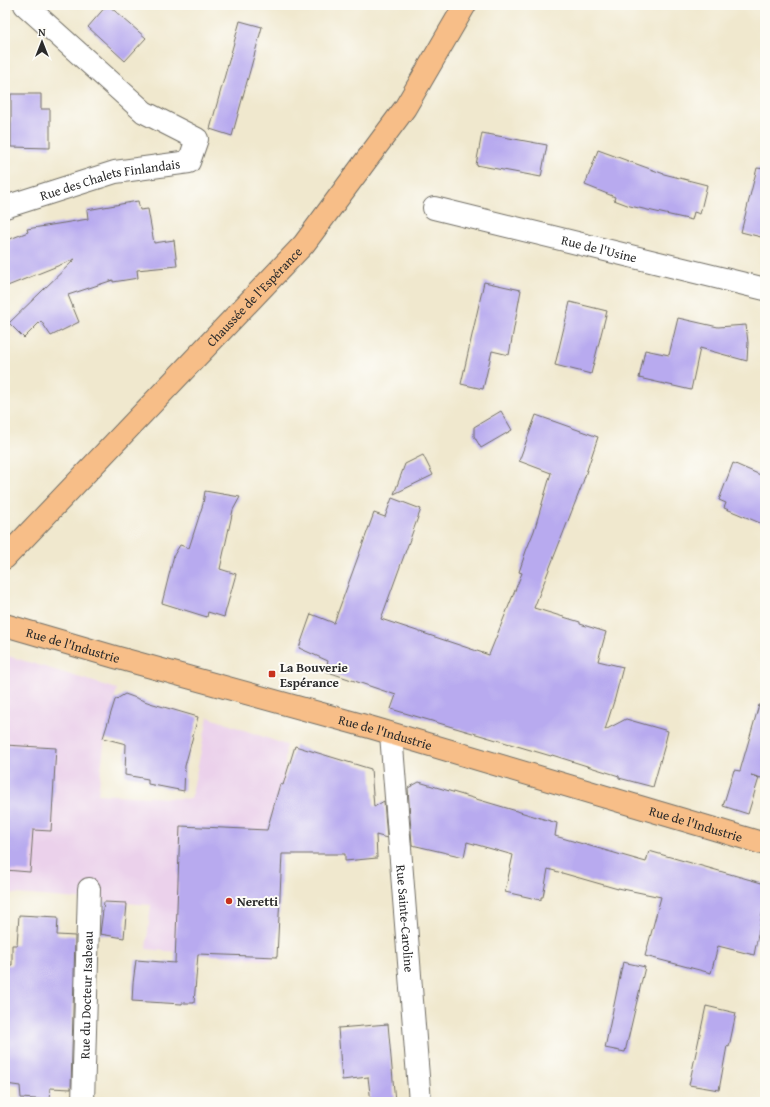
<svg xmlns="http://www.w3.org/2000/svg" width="770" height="1107" viewBox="0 0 770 1107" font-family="'Gentium Book Plus',serif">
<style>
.built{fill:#ebd1eb}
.building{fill:#b8aaef}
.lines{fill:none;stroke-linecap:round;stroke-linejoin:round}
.minor-casing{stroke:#706d64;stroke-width:24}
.major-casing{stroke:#706d64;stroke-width:24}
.minor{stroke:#fff;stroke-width:22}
.major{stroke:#f7be88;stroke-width:22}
.poi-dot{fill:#c8321e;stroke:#fdfcf7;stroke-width:1.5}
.labels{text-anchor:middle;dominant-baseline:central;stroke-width:4;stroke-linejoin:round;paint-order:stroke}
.street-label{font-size:13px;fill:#2b2b2b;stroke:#fdfcf7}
.poi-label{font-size:13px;font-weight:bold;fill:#2b2b2b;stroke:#fdfcf7;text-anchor:start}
</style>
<rect width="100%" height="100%" fill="#fdfcf7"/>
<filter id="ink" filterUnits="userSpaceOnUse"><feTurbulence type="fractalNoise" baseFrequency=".025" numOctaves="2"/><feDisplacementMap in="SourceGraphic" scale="8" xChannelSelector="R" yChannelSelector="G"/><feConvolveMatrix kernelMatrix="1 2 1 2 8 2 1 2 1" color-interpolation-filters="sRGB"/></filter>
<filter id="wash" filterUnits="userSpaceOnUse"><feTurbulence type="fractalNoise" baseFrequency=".012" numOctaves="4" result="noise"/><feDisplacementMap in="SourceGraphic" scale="16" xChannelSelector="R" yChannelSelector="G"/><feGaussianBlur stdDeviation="0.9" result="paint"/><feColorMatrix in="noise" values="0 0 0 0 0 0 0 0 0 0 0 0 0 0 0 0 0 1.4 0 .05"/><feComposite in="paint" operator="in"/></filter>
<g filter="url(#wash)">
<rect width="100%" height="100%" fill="#f0e8ce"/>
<path class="built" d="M5,655l112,34 -12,49 -7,56 93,5 17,-82 78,28 -13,216 -127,-12 5,-44 -146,-12z"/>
<g id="blocks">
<path class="building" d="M107,5h1l38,33 -21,23 -37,-34z
M240,21l22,6 -30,109 -22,-7z
M11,94h30v15h9v39l-39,-1z
M482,133l65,12 -6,32 -65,-12z
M598,150l66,24 43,11 -7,29 -6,-2 -2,8 -62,-14 -16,-6 1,-3 -30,-12z
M757,168l8,1v69l-24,-6z
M138,201l2,9 8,-1 6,34 20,-3 3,26 -40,4 1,8 -25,4v-2l-45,15 11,27 -28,14 -10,-15 -17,17 -15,-15 66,-64 -70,28v-46l23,-9 -1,-3 61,-10 -1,-9z
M484,282l37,8 -12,65 -17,-4 -9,38 -22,-5z
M570,302l37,9 -16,63 -36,-9z
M678,318l40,9 28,-2 2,18 -1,18 -47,-13 -9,42 -52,-12 6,-28 24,5z
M501,411l11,19 -31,18 -7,-12v-9z
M536,415l62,22 -16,48 -48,123 46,14v2l26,8 -8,29 25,6 -8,31 -10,32 21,-11 42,12 -4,17 -11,39 -34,-9v-2l-67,-21 -1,1 -160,-47 5,-14 -71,-24 3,-10 -29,-13 12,-34 23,9 40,-110 11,4 7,-19 29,11 -40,110 108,36 33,-82 -3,-1 7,-21 8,-20 17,-58 -32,-12z
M423,455l10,20 -39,19 11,-30z
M733,463l32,14v48l-41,-17 2,-5 -7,-3z
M205,491l35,6 -7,13 -13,59 16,5 -12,43 -16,-5 -1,5 -45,-14 12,-48 6,-10 9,3 14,-44z
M125,694l25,9 48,14 -13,49 -1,25 -36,-7v-5l-23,-4 1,-31 -23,-6 12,-38z
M759,705l6,1v73l-14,-4 8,3 -11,36 -25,-8 11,-36 6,1z
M5,745l51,3 -5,83 -18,-1 -3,42 -25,-2z
M295,746l76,23 3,38 10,-6 3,37 -11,-3 1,23 -32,3v-7h-63l-5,103 -79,-3 -4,49h-12v1l-50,-3 1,-18 3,-23 39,3 5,-137 87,4 13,-46 3,1z
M419,782l138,41 -2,13 91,26 3,-11 116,33v16l-11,55 -36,-9 -7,27 -66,-17 16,-59 -43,-9v1l-70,-20 -5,28h-2v3l-36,-8 8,-37 -46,-13 -3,15 -52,-12 -4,-57z
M104,902l22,1v1h1l-3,34 -24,-4z
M19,915l39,2 -1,18 18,1 -4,153 -21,-1 -1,12 -28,-2 -1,-12 -14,-2 1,-17h-2v-102h7v-20h5z
M623,962l22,5 -20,85 -20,-4z
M706,1006l30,7 -7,34 -2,-1 -8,44 -30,-5z
M388,1024l7,78h-24l-3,-25 -26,3 -4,-52z"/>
</g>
</g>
<g filter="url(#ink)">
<use href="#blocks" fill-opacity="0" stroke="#706d64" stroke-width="1"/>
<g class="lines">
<g class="minor-casing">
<g id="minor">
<path id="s1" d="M5,207l110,-35 74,-10 8,-23 -53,-27 -119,-107"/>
<path id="s2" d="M434,208l331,81"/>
<path id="s3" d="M391,734l29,368"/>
<path id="s4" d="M83,1102l6,-213"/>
</g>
</g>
<g class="major-casing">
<g id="major">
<path id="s5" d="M5,558l299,-314 101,-136 60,-103"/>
<path id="s6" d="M5,625l110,32 258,71 392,116"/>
</g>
</g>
<use href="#minor" class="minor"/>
<use href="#major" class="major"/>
</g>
</g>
<g class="poi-dot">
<rect x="268" y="670" width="8" height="8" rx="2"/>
<circle cx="229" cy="901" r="4"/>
</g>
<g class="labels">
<g class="street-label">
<text stroke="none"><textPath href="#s1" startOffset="109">Rue des Chalets Finlandais</textPath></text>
<text stroke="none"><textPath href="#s2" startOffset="170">Rue de l'Usine</textPath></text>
<text stroke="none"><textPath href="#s5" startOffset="361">Chaussée de l'Espérance</textPath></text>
<text stroke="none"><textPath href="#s6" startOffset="71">Rue de l'Industrie</textPath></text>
<text stroke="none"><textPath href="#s6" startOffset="395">Rue de l'Industrie</textPath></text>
<text stroke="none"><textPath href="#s6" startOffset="719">Rue de l'Industrie</textPath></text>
<text stroke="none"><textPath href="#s3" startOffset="185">Rue Sainte-Caroline</textPath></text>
<text stroke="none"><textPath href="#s4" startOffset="107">Rue du Docteur Isabeau</textPath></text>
</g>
<g class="poi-label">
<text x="280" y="667">La Bouverie<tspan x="280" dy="15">Espérance</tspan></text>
<text x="237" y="901">Neretti</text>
</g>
</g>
<rect width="770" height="1107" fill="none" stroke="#fdfcf7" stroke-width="20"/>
<g transform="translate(42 42)" stroke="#fdfcf7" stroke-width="3" paint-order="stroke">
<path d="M0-3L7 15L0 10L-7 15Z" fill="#2b2b2b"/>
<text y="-6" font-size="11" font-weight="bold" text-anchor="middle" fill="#2b2b2b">N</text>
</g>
</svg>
